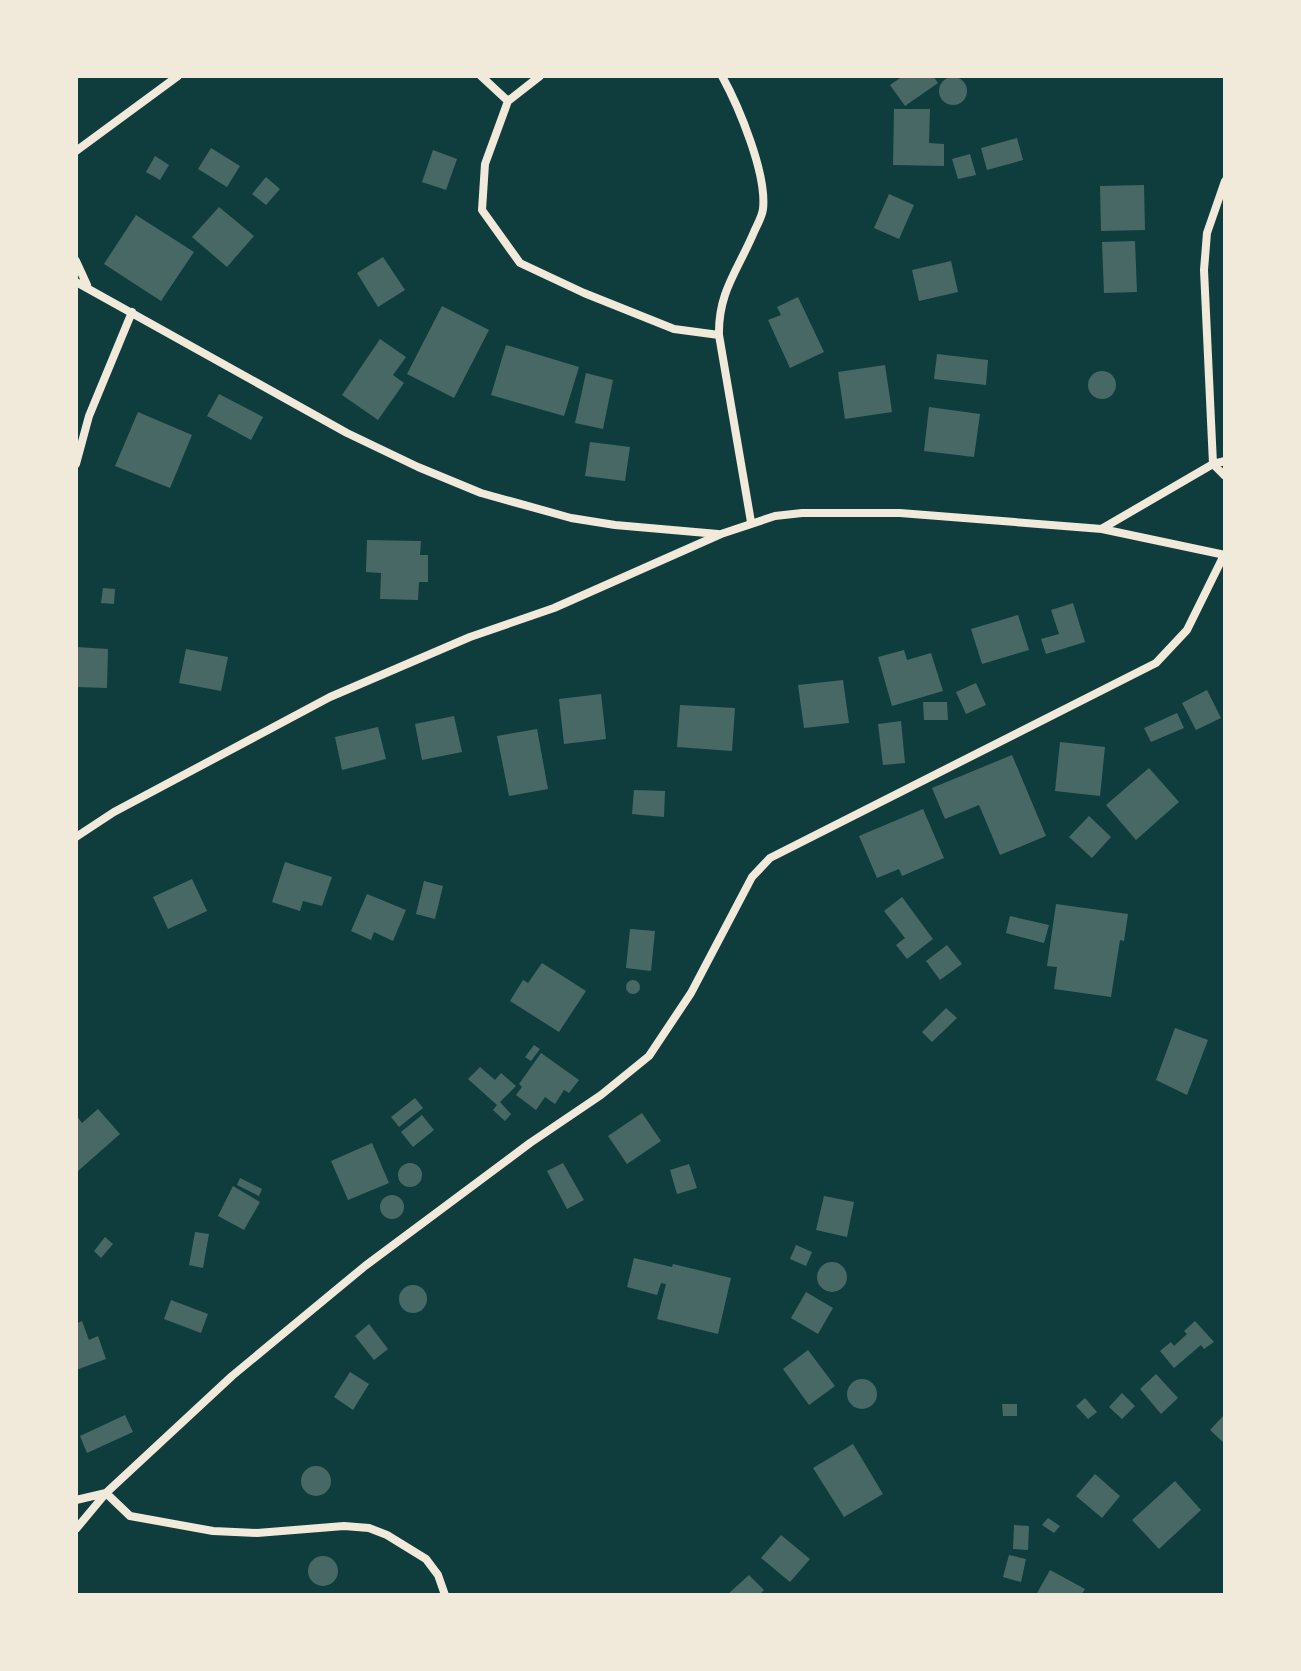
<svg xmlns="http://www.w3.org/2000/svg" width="1301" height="1671" viewBox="0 0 1301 1671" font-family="Roboto,sans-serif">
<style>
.building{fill:#486865}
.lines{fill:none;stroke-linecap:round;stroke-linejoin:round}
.minor{stroke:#f1e9da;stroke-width:8}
</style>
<rect width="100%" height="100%" fill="#0f3d3e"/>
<path class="building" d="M903,76h30l5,7 -33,23 -15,-21z
M939 91a14 14 0 1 1 28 0a14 14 0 1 1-28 0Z
M894,109h36l-1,34 15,1v22l-51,-1z
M1017,138l6,22 -36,10 -6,-22z
M211,148l29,18 -13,21 -29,-18z
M433,150l24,9 -11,31 -24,-8z
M970,154l6,21 -18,4 -6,-20z
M155,156l14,9 -9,15 -14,-8z
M266,177l14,12 -14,16 -14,-11z
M1144,185l1,45 -44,1 -1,-45z
M889,194l25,11 -15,34 -25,-11z
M219,207l35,29 -27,31 -35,-30z
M136,215l58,37 -33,49 -57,-37z
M1135,241l2,51 -33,1 -2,-51z
M383,257l22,33 -27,17 -21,-34z
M951,261l7,31 -39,9 -7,-31z
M798,297l26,55 -34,16 -22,-48 13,-5 -4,-8z
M442,306l47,24 -35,68 -47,-24z
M380,339l26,18 -13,18 11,8 -26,37 -36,-25z
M506,345l73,22 -15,49 -73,-21z
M937,354l51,6 -2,25 -52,-6z
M885,365l7,47 -47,7 -7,-47z
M1088 385a14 14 0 1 1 28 0a14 14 0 1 1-28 0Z
M586,373l27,7 -10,49 -28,-6z
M219,394l44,23 -12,23 -44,-24z
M929,407l51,7 -6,43 -50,-6z
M138,412l54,23 -22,53 -55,-22z
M590,442l40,5 -5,34 -40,-5z
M367,540l54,1 -1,14h8v27h-9l-1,18 -38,-1 1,-26 -15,-1z
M103,588l12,1 -1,15 -13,-1z
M1073,603l12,39 -39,12 -5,-15 18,-5 -8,-24z
M1018,615l11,35 -47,14 -11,-35z
M76,647l32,2 -1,39 -31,-1z
M186,649l42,8 -7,34 -42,-8z
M904,650l3,10 24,-7 12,38 -51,15 -14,-49z
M843,680l6,43 -45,5 -6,-43z
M976,683l10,22 -20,9 -10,-22z
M1207,690l14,28 -25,12 -14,-27z
M601,694l5,45 -42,5 -5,-45z
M923,702h24l1,18h-24z
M680,705l55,3 -3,43 -55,-4z
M1177,713l7,15 -33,14 -7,-14z
M454,716l8,36 -40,8 -7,-36z
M901,721l4,42 -22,2 -5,-41z
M378,727l8,32 -44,11 -7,-33z
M537,729l11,60 -39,7 -12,-60z
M1060,742l45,5 -5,49 -45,-5z
M1012,755l34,81 -46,19 -21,-50 -34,14 -13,-31z
M1149,768l30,34 -43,38 -30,-35z
M634,790l31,1 -1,26 -32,-3z
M923,809l21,49 -42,18 -3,-7 -22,9 -18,-42z
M1089,816l22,21 -19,21 -23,-21z
M285,862l47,15 -10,29 -19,-5 -3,10 -28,-9z
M192,879l15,32 -39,18 -15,-32z
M424,881l19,5 -8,33 -19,-5z
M367,894l39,16 -13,31 -19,-9 -3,8 -20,-9z
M902,897l31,42 -26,20 -11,-14 9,-7 -21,-27z
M1056,904l72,10 -4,27 -4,-1 -9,57 -57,-8 3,-22 -10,-1z
M1010,916l39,9 -5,18 -38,-10z
M630,929l25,2 -4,40 -25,-3z
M947,945l15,19 -22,16 -14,-19z
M542,963l44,28 -27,41 -49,-31 13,-21 5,3z
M626 987a7 7 0 1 1 14 0a7 7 0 1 1-14 0Z
M946,1008l11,10 -25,24 -10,-10z
M1175,1028l33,12 -21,55 -31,-15z
M534,1045l6,4 -9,12 -6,-4z
M541,1053l38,27 -10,13 -5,-3 -9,14 -10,-7 -9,13 -20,-15 6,-8 -3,-3z
M480,1067l15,13 6,-7 15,13 -16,16 11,12 -6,7 -12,-11 4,-5 -29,-26z
M415,1098l8,10 -24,19 -8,-10z
M98,1109l22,25 -42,37 -2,-3v-53l6,8z
M642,1113l19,28 -34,23 -19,-28z
M422,1115l12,15 -21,17 -12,-15z
M372,1143l17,40 -41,17 -17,-39z
M563,1163l21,37 -17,9 -20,-38z
M398 1175a12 12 0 1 1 24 0a12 12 0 1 1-24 0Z
M689,1164l8,24 -20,6 -7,-24z
M240,1178l22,11 -3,7 -22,-11z
M233,1186l27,16 -16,28 -26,-14z
M380 1207a12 12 0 1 1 24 0a12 12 0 1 1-24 0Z
M824,1196l30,6 -7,35 -31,-7z
M195,1232l14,2 -6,34 -14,-3z
M105,1237l8,7 -12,14 -7,-7z
M796,1245l16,7 -6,14 -16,-7z
M634,1258l38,9 1,-3 58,14 -13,56 -61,-15 9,-35 -5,-1 -4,12 -30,-8z
M817 1277a15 15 0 1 1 30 0a15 15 0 1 1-30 0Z
M399 1299a14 14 0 1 1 28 0a14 14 0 1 1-28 0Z
M806,1292l27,16 -15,26 -27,-16z
M171,1300l37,14 -7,19 -37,-14z
M82,1321l7,19 9,-4 8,23 -30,11v-46z
M1195,1321l19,21 -10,7 -3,-4 -27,23 -14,-17 11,-9 3,4 13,-12 -3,-3z
M369,1324l19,25 -14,11 -19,-24z
M808,1350l27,36 -26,19 -26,-36z
M350,1372l19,12 -16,26 -19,-13z
M1156,1374l22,24 -17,16 -21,-25z
M847 1394a15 15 0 1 1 30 0a15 15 0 1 1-30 0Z
M1122,1393l13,13 -13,13 -13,-12z
M1085,1398l12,14 -9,7 -12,-13z
M1002,1404h15v12h-14z
M1225,1414v30l-15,-14z
M125,1415l8,17 -46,21 -7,-17z
M853,1444l30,50 -39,23 -31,-49z
M301 1481a15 15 0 1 1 30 0a15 15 0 1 1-30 0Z
M1095,1474l25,22 -18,22 -26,-22z
M1175,1481l26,29 -42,39 -27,-29z
M1048,1518l12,8 -6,7 -12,-8z
M1014,1525l15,1 -1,24 -15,-1z
M781,1535l29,24 -20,23 -29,-24z
M1009,1555l17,4 -5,23 -18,-5z
M308 1571a15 15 0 1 1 30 0a15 15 0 1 1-30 0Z
M1050,1570l35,19 -4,6h-45z
M749,1575l15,15 -5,5h-32z"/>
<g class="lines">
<path class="minor" d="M481,76l27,25 -23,63 -3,46 38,53 64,30 90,36 45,6
M722,76c17,31 45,98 41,133 -1,8 -6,16 -9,23 -16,38 -36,60 -35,103l32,187
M508,101l32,-25
M76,151l102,-75
M1225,181l-18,52 -3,37 9,194 12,12
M76,261l11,24
M76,282l271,151 71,34 63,26 90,25 44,7 103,9
M76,464l13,-48 43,-104
M1103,528l110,-64 12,-3
M76,837l38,-25 216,-115 140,-60 84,-29 167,-74 54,-18 27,-3h98l202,16 123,26
M76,1500l30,-7 24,23 83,15 44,2 87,-7 25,2 18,7 39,24 12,16 7,20
M76,1529l30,-36 126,-117 133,-110 165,-123 71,-48 48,-39 42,-63 61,-116 18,-19 386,-195 31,-33 37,-75"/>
</g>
<rect width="1301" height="1671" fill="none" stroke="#f1e9da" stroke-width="156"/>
</svg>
